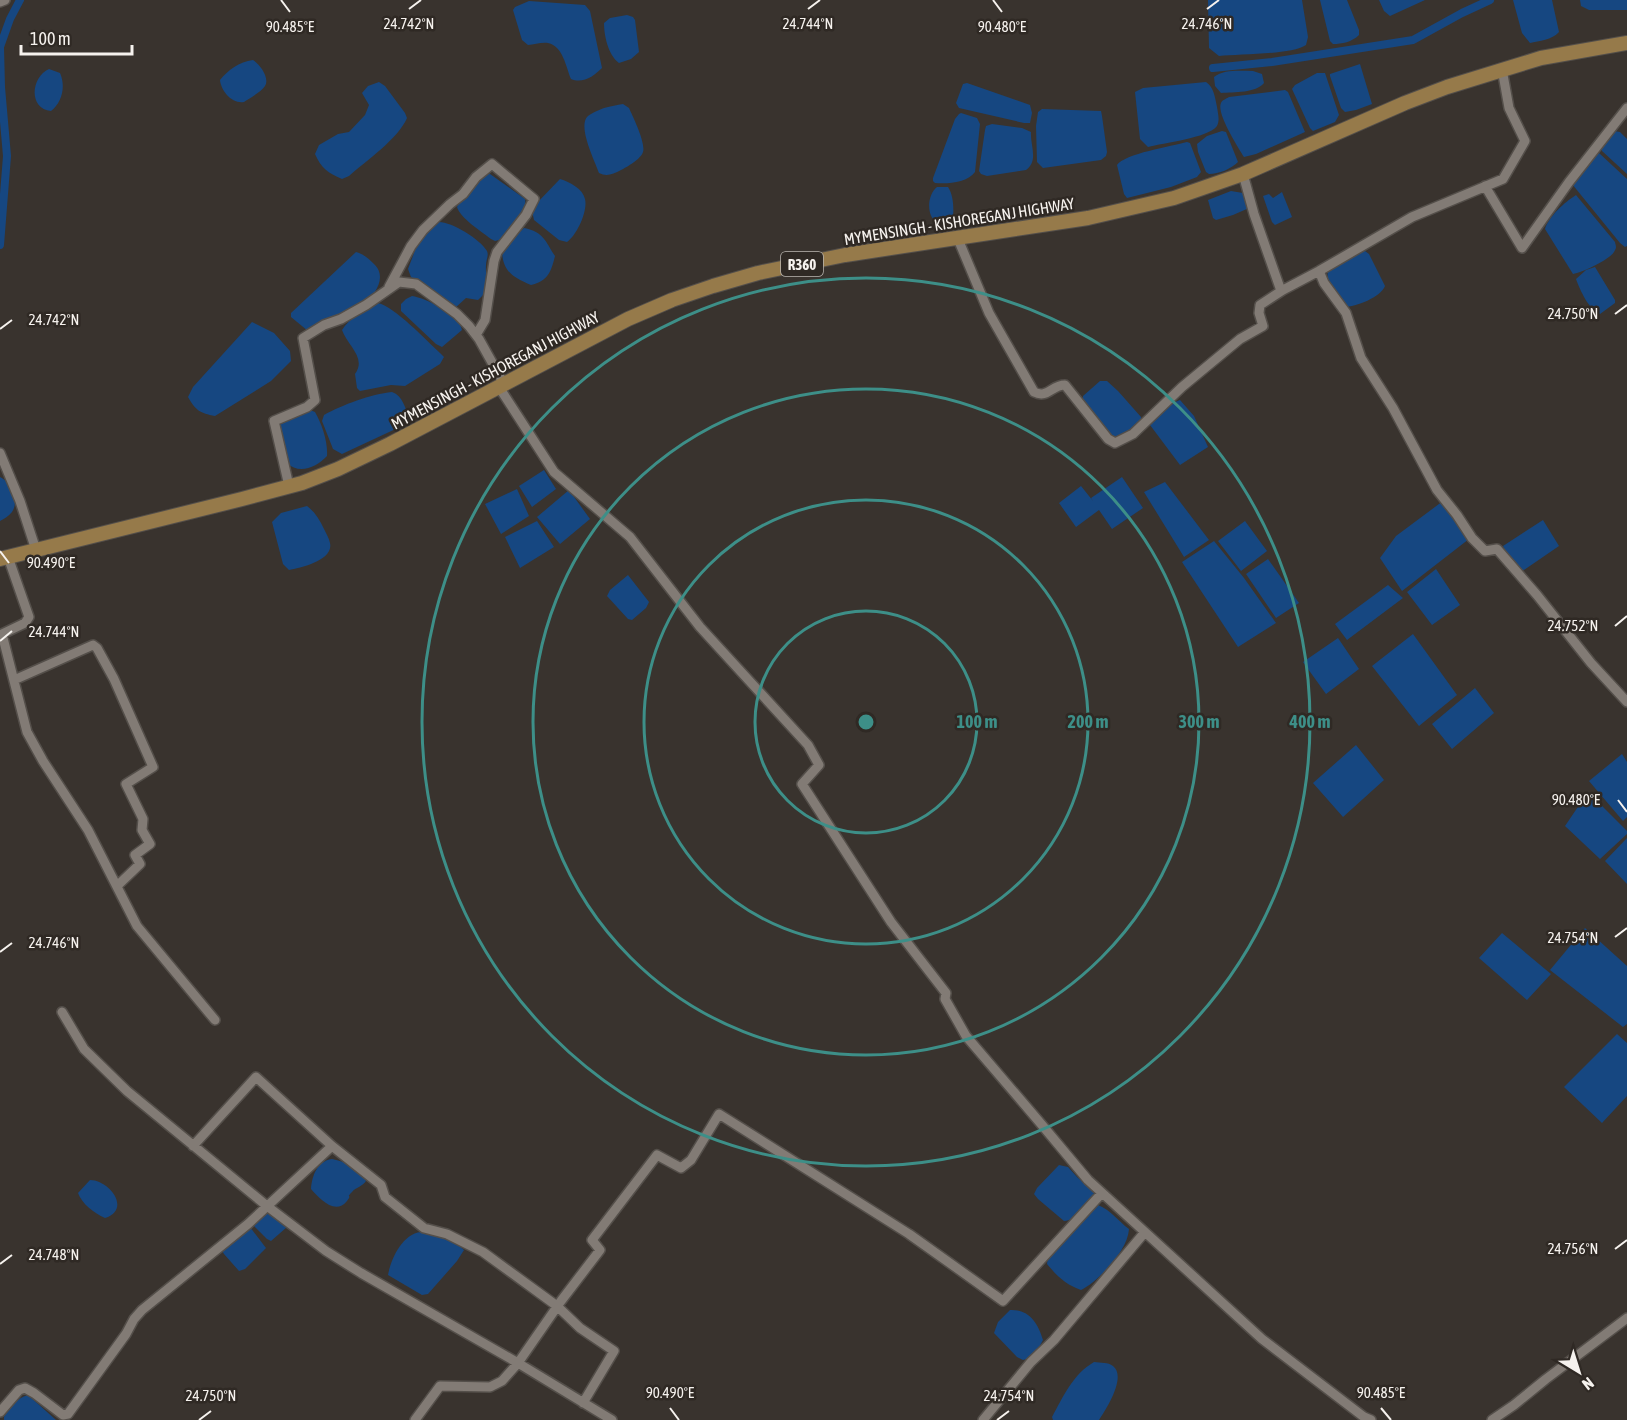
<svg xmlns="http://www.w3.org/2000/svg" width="1627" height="1420" viewBox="0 0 1627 1420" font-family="'Asap Condensed',sans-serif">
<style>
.water{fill:#164781}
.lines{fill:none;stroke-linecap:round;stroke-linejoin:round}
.canal{stroke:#164781;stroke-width:8}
.street-casing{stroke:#544f4a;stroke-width:12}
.primary-casing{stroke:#544f4a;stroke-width:16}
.street{stroke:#827b75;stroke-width:9}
.primary{stroke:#967a4a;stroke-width:14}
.ticks{fill:none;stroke:#f6f2ee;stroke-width:2}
.ring{fill:none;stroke:#3d8f88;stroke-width:3}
.labels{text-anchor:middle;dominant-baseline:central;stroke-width:5;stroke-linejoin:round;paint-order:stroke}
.shield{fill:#2f2924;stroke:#bab6b1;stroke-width:1.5}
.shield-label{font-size:15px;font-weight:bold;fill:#f6f2ee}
.street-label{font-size:16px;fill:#f6f2ee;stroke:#2f2924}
.ticks-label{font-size:15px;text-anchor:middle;fill:#f6f2ee;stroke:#2f2924;stroke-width:5;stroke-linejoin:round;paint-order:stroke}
.centre{fill:#3d8f88;stroke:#2f2924;stroke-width:3}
.ring-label{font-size:18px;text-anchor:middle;font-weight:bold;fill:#3d8f88;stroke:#2f2924;stroke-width:5;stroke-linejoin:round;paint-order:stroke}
</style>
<rect width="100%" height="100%" fill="#39332e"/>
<path class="water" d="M1208,0h94l6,37 -2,8c-15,10 -68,9 -87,11l-10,-8z
M1320,0h27l12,30v5c-7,7 -17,9 -26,9l-3,-3z
M1379,0h46l-35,16 -6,-5z
M1513,0h39l7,32c-7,8 -20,9 -29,11l-8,-10z
M1580,0h47v10h-38l-8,-4z
M529,1l56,4 5,6 12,57c-8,8 -19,16 -31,11 -5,-12 -8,-33 -23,-36 -7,-1 -14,2 -20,2l-6,-5 -9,-30 2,-3z
M627,15l6,2 2,3 4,32 -8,7 -12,4c-11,-8 -15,-28 -15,-40l6,-5z
M253,60c7,4 17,18 12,26 -4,6 -15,12 -21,16 -12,2 -23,-11 -24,-22 8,-10 19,-18 33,-20z
M1360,64l12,40 -16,6 -11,2 -4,-4 -11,-32v-2z
M49,69l11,4c6,13 2,30 -9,38 -23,-2 -20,-34 -2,-42z
M1253,71l9,3 2,9c-8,10 -30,9 -43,10l-6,-7 -1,-9c10,-8 26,-6 39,-6z
M1317,73h8l14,42 -4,7 -22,9 -3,-3 -18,-39 3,-4z
M379,82l6,4 20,27 2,5c-9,21 -40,42 -58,58l-7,3c-14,-6 -21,-11 -27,-25l4,-9 19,-11 11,-2 16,-17 4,-10 -7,-12 6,-7z
M1206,82c8,5 9,16 11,25 1,7 3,13 0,19 -9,12 -54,17 -69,21l-8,-8 -5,-47 8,-4z
M967,83l63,22 2,8 -2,10h-6l-65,-15 -3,-5 7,-19z
M1285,90l3,2 17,40 -49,22 -12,3c-6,-10 -28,-44 -23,-54 1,-3 5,-4 8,-6z
M623,104l6,4c4,9 17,35 14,44 -2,7 -16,15 -22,18 -8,4 -14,7 -22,3 -4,-12 -21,-45 -12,-56 4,-4 12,-7 17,-9 7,-2 13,-3 19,-4z
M1042,109l59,2 1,5 5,36 -1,4 -5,4 -58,8 -6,-6 -1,-36 2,-14z
M961,113l16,5 3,6 -5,48c-8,11 -27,12 -40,11l-2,-2v-3l22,-59 4,-5z
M992,124l30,4 9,4c-1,13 8,29 -5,38l-39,6 -6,-2 -2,-3 6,-41 1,-4z
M1222,131l4,1 12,30c-7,7 -19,12 -29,12l-3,-2 -8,-20 -1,-8 10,-8z
M1614,131l6,1 7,7v35l-25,-23 -1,-3z
M1187,142l3,1 11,29 -4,5 -26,10 -44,11 -3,-4 -7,-29c7,-11 55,-19 70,-23z
M1597,153h2l28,26v67l-2,1 -5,-4 -48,-59z
M484,174h6l35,25c3,13 -17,31 -26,41l-4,1 -4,-2c-10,-8 -31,-21 -34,-32l6,-11z
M560,179c10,3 23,10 25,20 3,12 -8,36 -18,43l-8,-2 -25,-20 -2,-9 3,-6z
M937,187h11c5,7 6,20 5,29 -22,23 -32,-16 -16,-29z
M1231,191l12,2 6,15 -16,7 -17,5 -3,-2 -5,-18z
M1282,192l10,25 -17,8 -3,-3 -9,-26 6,-2 4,4z
M1576,195l39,47c1,5 2,5 -1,10 -5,8 -31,20 -41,22l-28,-45c4,-13 20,-27 31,-34z
M439,222c13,0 41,17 48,29 2,5 -1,9 -1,14 -1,15 5,24 -8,35l-12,-2 -11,10 -44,-31 -3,-8c9,-23 10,-33 31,-47z
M524,228c20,4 21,13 31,28 -4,16 -7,25 -24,29 -17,-7 -28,-13 -29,-33l10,-13z
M1360,251h5l4,3 16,32c-4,11 -29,21 -41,21 -6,-10 -19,-24 -16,-36z
M356,252c8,2 13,7 19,13 12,12 0,31 -12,39 -17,11 -37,18 -55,27l-17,-14v-4z
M1595,267l20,33v3l-15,11c-11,-4 -20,-24 -24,-35l10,-9z
M412,296c14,2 48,19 50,34l-20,17 -6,-3 -35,-33v-7l5,-5z
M378,303c17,4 48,37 62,50l4,4 -4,7 -35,22 -14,-1 -31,6 -3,-3 -2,-14c12,-16 -8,-29 -13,-44 7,-12 24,-21 36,-27z
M252,322l22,11 16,18 1,10 -20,20 -56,35c-15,-3 -19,-5 -27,-19l5,-10z
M1100,381h7l11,10 23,26v6l-7,7 -17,9 -5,-3 -29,-36v-4z
M392,392c11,4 13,16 17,25l-2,5 -5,4 -60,28 -9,-5 -11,-28 2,-6c18,-10 47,-21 68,-23z
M1180,400l14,16 14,31 -28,18 -30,-40c6,-11 19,-21 30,-25z
M310,410l5,2c7,12 13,30 12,44 -10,11 -28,19 -40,7l-9,-38 2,-4z
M544,470l12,19 -24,18 -13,-21z
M0,477c11,5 20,23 12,35 -3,4 -8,7 -12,9z
M1122,477l21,31 -31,21 -13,-19 -23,17 -17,-24 22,-17 12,15 -2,-3z
M1165,482l44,58 -25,17 -40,-65z
M517,489l12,27 -28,18 -16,-30z
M569,490l21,29 -30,25 -23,-27z
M1443,501l26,38 -67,52 -22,-33 16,-22z
M307,506c8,6 13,14 17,23 2,4 5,9 6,14 4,17 -29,25 -41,27l-6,-6 -11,-42 9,-9z
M1543,520l16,26 -38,26 -12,-12 -6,-14z
M537,521l17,26 -34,21 -15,-31z
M1245,521l22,30 -26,20 -23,-30z
M1214,541l30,37 32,45 -38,24 -56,-85z
M1268,559l31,44 -23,15 -30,-44z
M1436,569l24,36 -28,20 -25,-33z
M628,575l21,27 -3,6 -14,12 -4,-1 -21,-23 3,-6z
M1388,585l15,13 -56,42 -12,-16z
M1413,634l44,61 -38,31 -47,-60z
M1338,638l21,31 -33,25 -23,-32z
M1475,688l19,25 -42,36 -20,-25z
M1356,745l28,35 -41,37 -30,-34z
M1622,754l5,8v55l-4,4 -34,-40z
M1588,792l39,39v3l-27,25 -35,-33z
M1627,838v46l-22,-23z
M1585,928l42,38v58l-4,3 -73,-57z
M1502,933l49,41 -24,26 -48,-42z
M1617,1034l10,9v53l-25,27 -38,-36z
M332,1159c14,3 27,8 34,22 -4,6 -10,6 -14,11 -7,7 1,1 -5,9 -12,15 -28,-3 -36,-12 1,-13 6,-28 21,-30z
M1059,1165l9,2 9,10 16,14 1,3c-7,11 -16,26 -30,27l-26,-22 -4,-5 3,-6z
M90,1180c19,0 42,29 15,38 -11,-5 -23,-14 -27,-25z
M1098,1205c13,5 20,16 31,24 -1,21 -30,52 -48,61 -15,-5 -25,-15 -34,-26l1,-8 45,-49z
M267,1210l20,17 -16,14 -4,-2 -13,-13 -1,-3z
M250,1227l16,21 -21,21 -6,2 -15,-17 -3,-5z
M421,1232c14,3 33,7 43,18l-7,11 -29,33 -6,1 -34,-20c3,-16 14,-41 33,-43z
M1010,1310c19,-1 28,13 33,30 -4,8 -10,18 -20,20l-6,-3 -23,-24 4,-11z
M1094,1362c7,1 14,0 19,4 14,11 -7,43 -14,54h-46l-1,-3c11,-20 21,-43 42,-55z
M28,1395l28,25h-52v-3c6,-9 12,-19 24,-22z"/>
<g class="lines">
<path class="canal" d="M1213,68l59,-6 141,-22 49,-27 28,-13
M0,245l7,-89 -6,-69 -1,-40 10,-28 10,-19"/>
<g class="street-casing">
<path id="street" d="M0,2l5,-2
M1243,174l11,40 26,74 3,2 36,-19 93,-54 91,-38 22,-38 -16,-33 -7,-39
M1485,186l37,62 47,-66 58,-74
M958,239l31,74 45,79c14,7 17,-7 31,-7l43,54 7,4 18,-9 49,-47 58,-48 23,-13 -4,-13 1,-8 23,-15
M1319,271l5,12 22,30 15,45 32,50 44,82 20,25 15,23 13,13 12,-2 40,46 54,68 36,39
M389,287l22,-41 12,-16 27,-26 13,-10 13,-17 16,-13 42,35 -8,16 -29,37 -3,9 -9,59 -9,15
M499,387l55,85 76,65 70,90 108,118 11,20 -17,19 89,138 55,71 -1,6 21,37 76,89 46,55 174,159 102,78 7,3
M0,453l20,48 16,49
M289,486l-15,-65 33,-14 8,-7 -12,-62 21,-13 17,-6 25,-14 33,-23 17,2 41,30 12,12 10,13 25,45
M8,557l21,60 -4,6 -23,11 25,98 16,29 45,69 49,96 78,94
M14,680l79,-35 4,3 17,31 39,88 -27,17 17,35 -1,11 8,14 -15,11 5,9 -23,22
M62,1012l22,37 43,42 140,115 59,45 35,22 157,90 94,57
M193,1146l63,-69 76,69 49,39 4,12 39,31 23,6 36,18 74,54 23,22 34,23 -31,52
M0,1412l19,-22 6,-2 9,5 29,22 5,-1 58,-80 8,-15 8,-9 106,-86 84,-78
M415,1420l25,-34 50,1 12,-6 16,-18 43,-62 39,-51 -8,-10 65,-85 24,13 10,-8 28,-46 190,120 94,67 99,-108
M983,1420l48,-58 23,-22 91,-108
M1492,1420l22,-15 32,-26 81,-61"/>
</g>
<g class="primary-casing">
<path id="primary" d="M0,559l242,-60 60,-16 36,-14 52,-25 238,-125 44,-19 41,-14 45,-13 87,-18 243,-37 86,-20 69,-24 162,-71 42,-16 94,-29 86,-15"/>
</g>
<use href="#street" class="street"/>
<use href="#primary" class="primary"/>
</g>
<path class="ticks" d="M281,0l9,12M993,0l9,12M409,9l12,-9M808,9l12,-9M1207,9l12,-9M1615,314l12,-9M0,329l12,-9M0,551l9,12M1615,626l12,-10M0,641l12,-10M1618,800l9,12M1615,937l12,-9M0,952l12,-9M1615,1249l12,-9M0,1264l12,-9M670,1408l9,12M1381,1408l10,12M199,1420l12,-9M997,1420l12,-9"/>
<g class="ring">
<circle cx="866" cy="722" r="111"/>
<circle cx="866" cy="722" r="222"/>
<circle cx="866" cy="722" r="333"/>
<circle cx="866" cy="722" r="444"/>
</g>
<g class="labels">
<rect class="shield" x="781" y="252" width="42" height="24" rx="4.5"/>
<g class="shield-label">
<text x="802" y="264">R360</text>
</g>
<g class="street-label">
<text transform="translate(959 221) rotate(-9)">MYMENSINGH - KISHOREGANJ HIGHWAY</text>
<text transform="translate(495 370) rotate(-28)">MYMENSINGH - KISHOREGANJ HIGHWAY</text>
</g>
</g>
<g class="ticks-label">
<text x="409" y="29">24.742°N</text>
<text x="808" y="29">24.744°N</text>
<text x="1207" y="29">24.746°N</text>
<text x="290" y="32">90.485°E</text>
<text x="1002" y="32">90.480°E</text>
<text x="1573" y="319">24.750°N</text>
<text x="54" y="325">24.742°N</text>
<text x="51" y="568">90.490°E</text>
<text x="1573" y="631">24.752°N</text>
<text x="54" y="637">24.744°N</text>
<text x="1576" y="805">90.480°E</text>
<text x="1573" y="943">24.754°N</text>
<text x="54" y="948">24.746°N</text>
<text x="1573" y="1254">24.756°N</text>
<text x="54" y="1260">24.748°N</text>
<text x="670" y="1398">90.490°E</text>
<text x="1381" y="1398">90.485°E</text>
<text x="211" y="1401">24.750°N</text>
<text x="1009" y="1401">24.754°N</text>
</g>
<circle cx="866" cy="722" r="9" class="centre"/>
<g class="ring-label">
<text x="977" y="728">100 m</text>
<text x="1088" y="728">200 m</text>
<text x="1199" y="728">300 m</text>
<text x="1310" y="728">400 m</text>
</g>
<g transform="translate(1579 1372) rotate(142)" stroke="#2f2924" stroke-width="4.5" paint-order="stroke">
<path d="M0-4.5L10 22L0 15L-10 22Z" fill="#f6f2ee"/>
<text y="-9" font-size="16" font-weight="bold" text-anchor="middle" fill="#f6f2ee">N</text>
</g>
<path d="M21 45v9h111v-9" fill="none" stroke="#f6f2ee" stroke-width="3"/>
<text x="30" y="45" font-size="18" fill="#f6f2ee" stroke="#2f2924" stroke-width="4.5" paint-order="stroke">100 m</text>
</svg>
